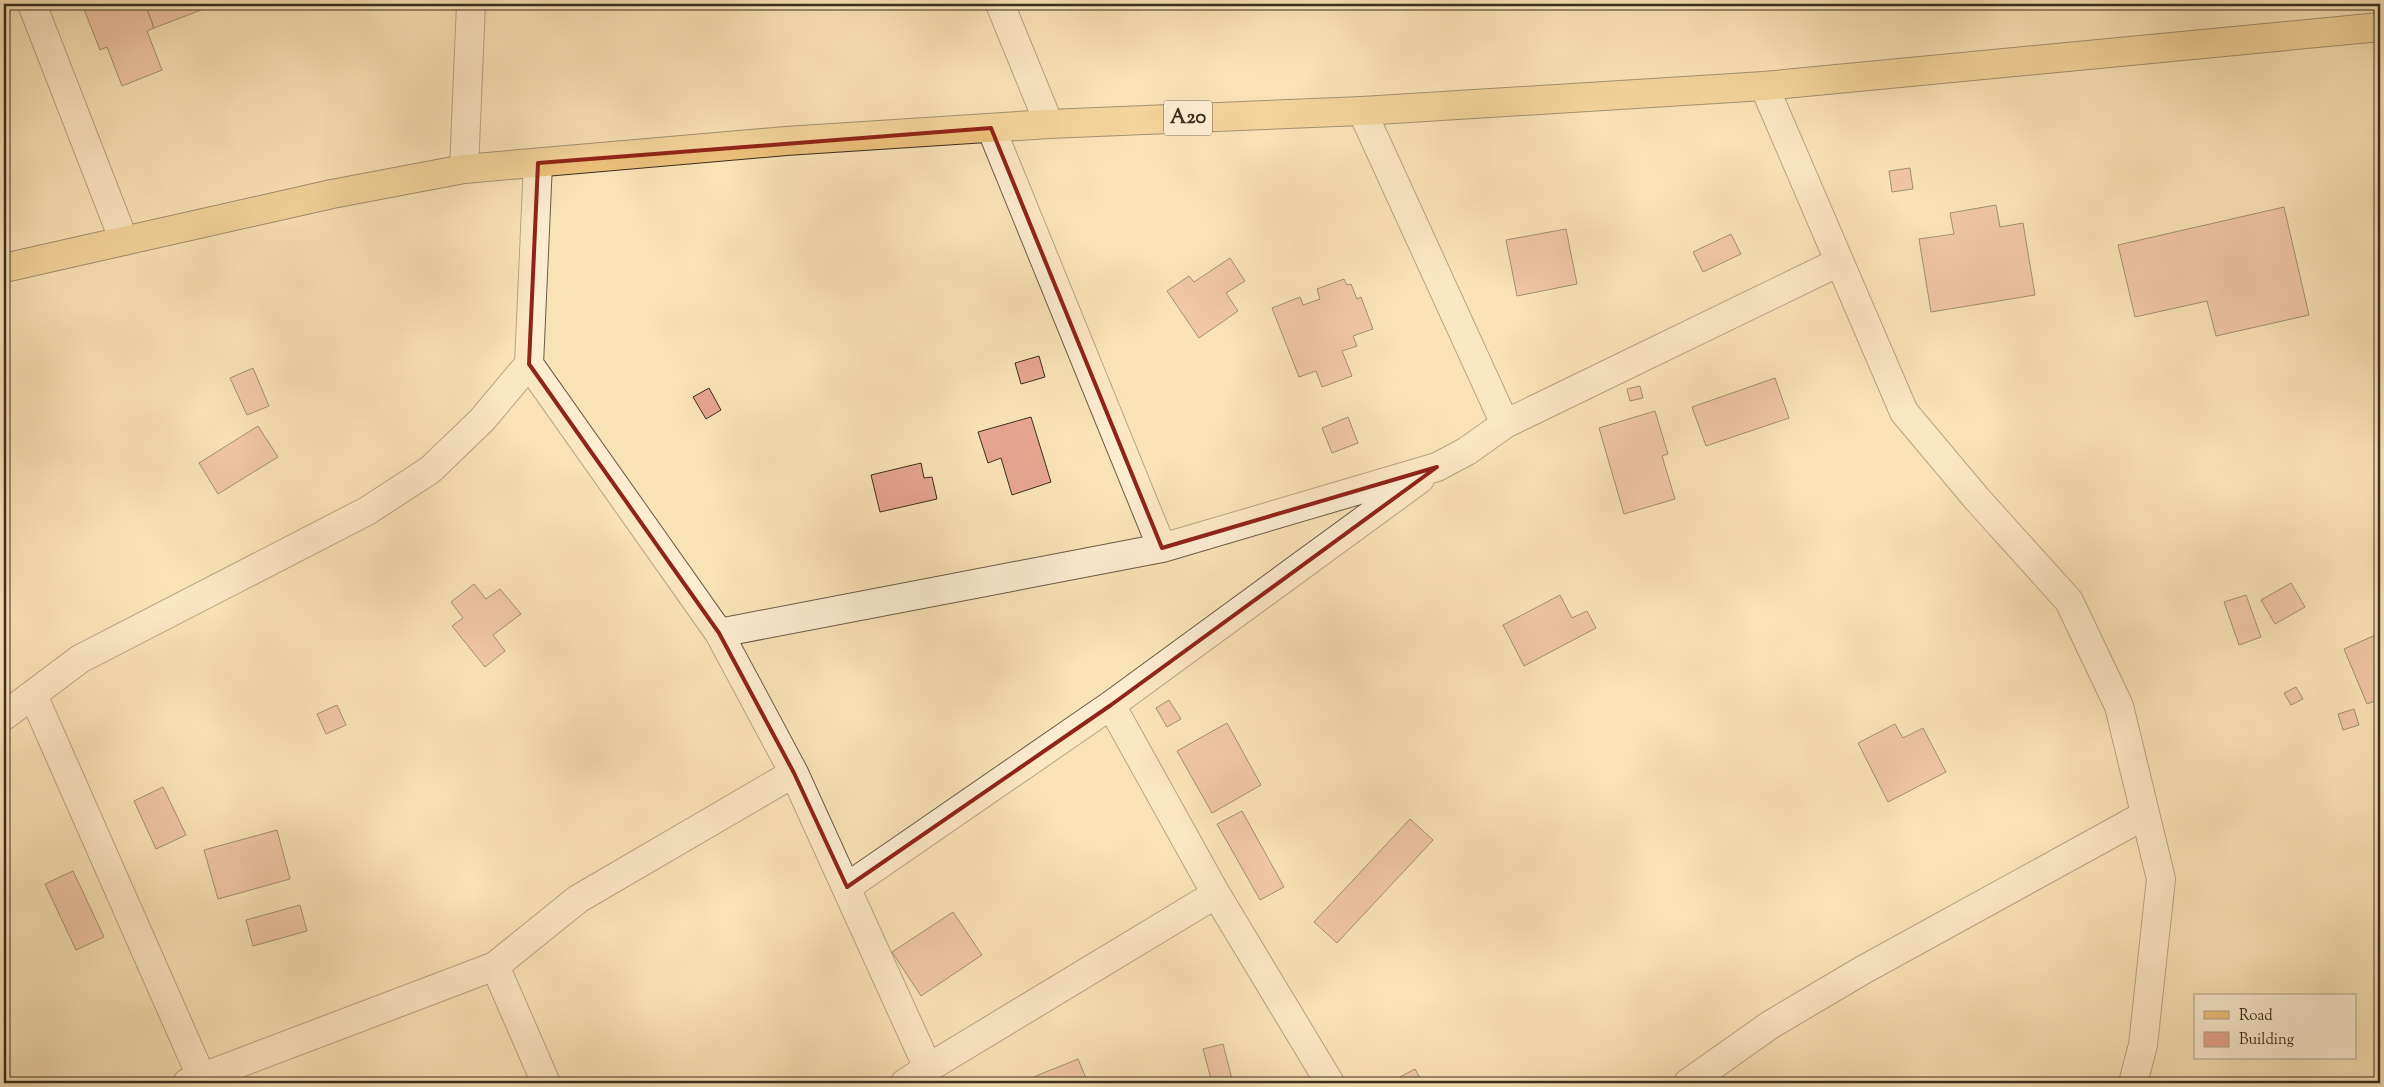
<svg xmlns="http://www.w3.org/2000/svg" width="2384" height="1087" viewBox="0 0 2384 1087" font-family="'Sorts Mill Goudy',serif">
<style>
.building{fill:#e6a590;stroke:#3a2e1d}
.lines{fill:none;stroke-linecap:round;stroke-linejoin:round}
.minor-casing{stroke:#6a5b44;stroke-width:30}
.primary-casing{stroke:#3a2e1d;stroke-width:30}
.minor{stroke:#fcecd0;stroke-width:28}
.primary{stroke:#edc17c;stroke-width:28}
.marked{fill:none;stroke:#8f2418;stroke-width:4;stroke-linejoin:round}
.labels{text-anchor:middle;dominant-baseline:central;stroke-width:4;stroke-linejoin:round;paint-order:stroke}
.shield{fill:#fcecd0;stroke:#746753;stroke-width:1}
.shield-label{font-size:20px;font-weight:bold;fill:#3a2e1d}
</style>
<rect width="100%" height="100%" fill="#fae2b7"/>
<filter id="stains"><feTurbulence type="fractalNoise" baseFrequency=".004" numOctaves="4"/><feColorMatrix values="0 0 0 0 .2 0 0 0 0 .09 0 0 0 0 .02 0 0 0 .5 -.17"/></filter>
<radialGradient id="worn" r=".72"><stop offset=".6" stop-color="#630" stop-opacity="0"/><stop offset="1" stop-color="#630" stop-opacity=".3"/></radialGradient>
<path class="building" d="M82,4h63l9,24 -7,3 15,39 -40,16 -15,-39 -7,3z
M145,4h54l2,6 -47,18z
M1910,168l3,21 -21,3 -3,-21z
M1996,205l4,22 23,-4 12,72 -104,17 -12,-73 35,-5 -4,-21z
M2284,207l25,108 -93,21 -9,-35 -72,16 -17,-72z
M1566,229l11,55 -60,12 -11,-56z
M1731,234l10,20 -38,18 -10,-20z
M1230,258l15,23 -19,12 12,18 -39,27 -32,-47 22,-15 5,6z
M1344,279l3,6 4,-1 6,15 4,-2 12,32 -20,7 4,10 -15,5 10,25 -30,11 -6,-16 -17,6 -27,-69 28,-11 3,8 17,-6 -3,-10z
M1039,356l6,21 -24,7 -6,-21z
M253,368l16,38 -22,9 -17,-37z
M1775,378l14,40 -83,28 -14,-39z
M1640,386l3,12 -13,3 -3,-12z
M709,388l12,22 -15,9 -13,-22z
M1655,411l13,43 -6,2 13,43 -51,15 -25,-86z
M1031,417l20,65 -39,13 -11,-37 -13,5 -10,-31z
M1348,417l10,26 -26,10 -10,-25z
M258,426l20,31 -60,37 -19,-31z
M921,463l3,15 8,-1 5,22 -57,13 -9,-37z
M2291,583l14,24 -30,17 -14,-24z
M474,584l12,15 14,-10 21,25 -28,21 12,16 -20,16 -33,-41 11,-8 -12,-16z
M1560,595l12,23 15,-7 9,17 -72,38 -21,-41z
M2246,595l15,42 -22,8 -15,-43z
M2380,633v66l-13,5 -23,-55z
M2296,687l7,12 -12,6 -7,-12z
M1169,700l12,19 -14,8 -11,-19z
M337,705l9,20 -20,9 -9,-20z
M2354,709l5,16 -16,5 -5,-16z
M1227,723l34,62 -49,28 -35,-62z
M1895,724l8,14 20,-10 23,44 -58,30 -30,-59z
M163,787l23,48 -30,14 -22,-48z
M1242,811l42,76 -24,13 -43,-76z
M1410,819l23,21 -96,103 -23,-21z
M277,830l13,49 -72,20 -14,-49z
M73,871l31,66 -28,13 -31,-66z
M300,905l7,26 -54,15 -7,-26z
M953,912l29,43 -61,41 -29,-44z
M1223,1044l10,39h-21l-9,-34z
M1078,1059l10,24h-60l-2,-3z
M1415,1069l8,14h-35z"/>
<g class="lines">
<g class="minor-casing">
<path id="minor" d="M32,4l92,237
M1000,4l49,120
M1764,86l140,326 73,87 92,102 50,105 42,173 -18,166 -10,38
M1362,111l143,313
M991,128l171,420
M464,169l7,-165
M529,364l190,269 75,140 134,295 -23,15
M719,633l443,-85 275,-81 30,-16 38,-27 334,-162
M33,695l171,388
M1111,705l105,189 114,189
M4,716l76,-57 287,-148 63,-41 52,-50 47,-56 9,-201
M847,887l264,-182 309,-226
M928,1068l288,-174
M187,1083l308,-117
M546,1083l-51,-117 83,-67 216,-126
M1688,1083l82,-58 93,-55 282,-155"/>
</g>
<g class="primary-casing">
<path id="primary" d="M4,268l328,-74 132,-25 322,-28 263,-17 313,-13 402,-25 616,-59"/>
</g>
<use href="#minor" class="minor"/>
<use href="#primary" class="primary"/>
</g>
<path d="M0 0H2384V1087H0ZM991,128l171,420 275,-81 -326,238 -264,182 -53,-114 -75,-140 -190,-269 9,-201z" fill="#fae2b7" fill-opacity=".55" fill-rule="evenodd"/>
<path class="marked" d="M991,128l171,420 275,-81 -326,238 -264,182 -53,-114 -75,-140 -190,-269 9,-201z"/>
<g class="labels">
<rect class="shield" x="1164" y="100.5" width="48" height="35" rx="4"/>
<g class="shield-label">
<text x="1188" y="118">A20</text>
</g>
</g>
<rect width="2384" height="1087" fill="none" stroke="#fae2b7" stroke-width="20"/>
<rect x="5" y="5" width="2374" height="1077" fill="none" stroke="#3a2e1d" stroke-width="2.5"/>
<rect x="10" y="10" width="2364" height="1067" fill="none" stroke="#3a2e1d"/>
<rect x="2194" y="994" width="162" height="65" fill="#fcecd0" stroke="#aea088"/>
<rect x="2204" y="1011" width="25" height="8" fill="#edc17c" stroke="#aea088"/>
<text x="2239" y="1020" font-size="15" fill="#3a2e1d">Road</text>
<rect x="2204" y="1032" width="25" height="15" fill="#e6a590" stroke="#aea088"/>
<text x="2239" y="1044" font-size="15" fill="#3a2e1d">Building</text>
<rect width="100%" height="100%" filter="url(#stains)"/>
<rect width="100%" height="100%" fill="url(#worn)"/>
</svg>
